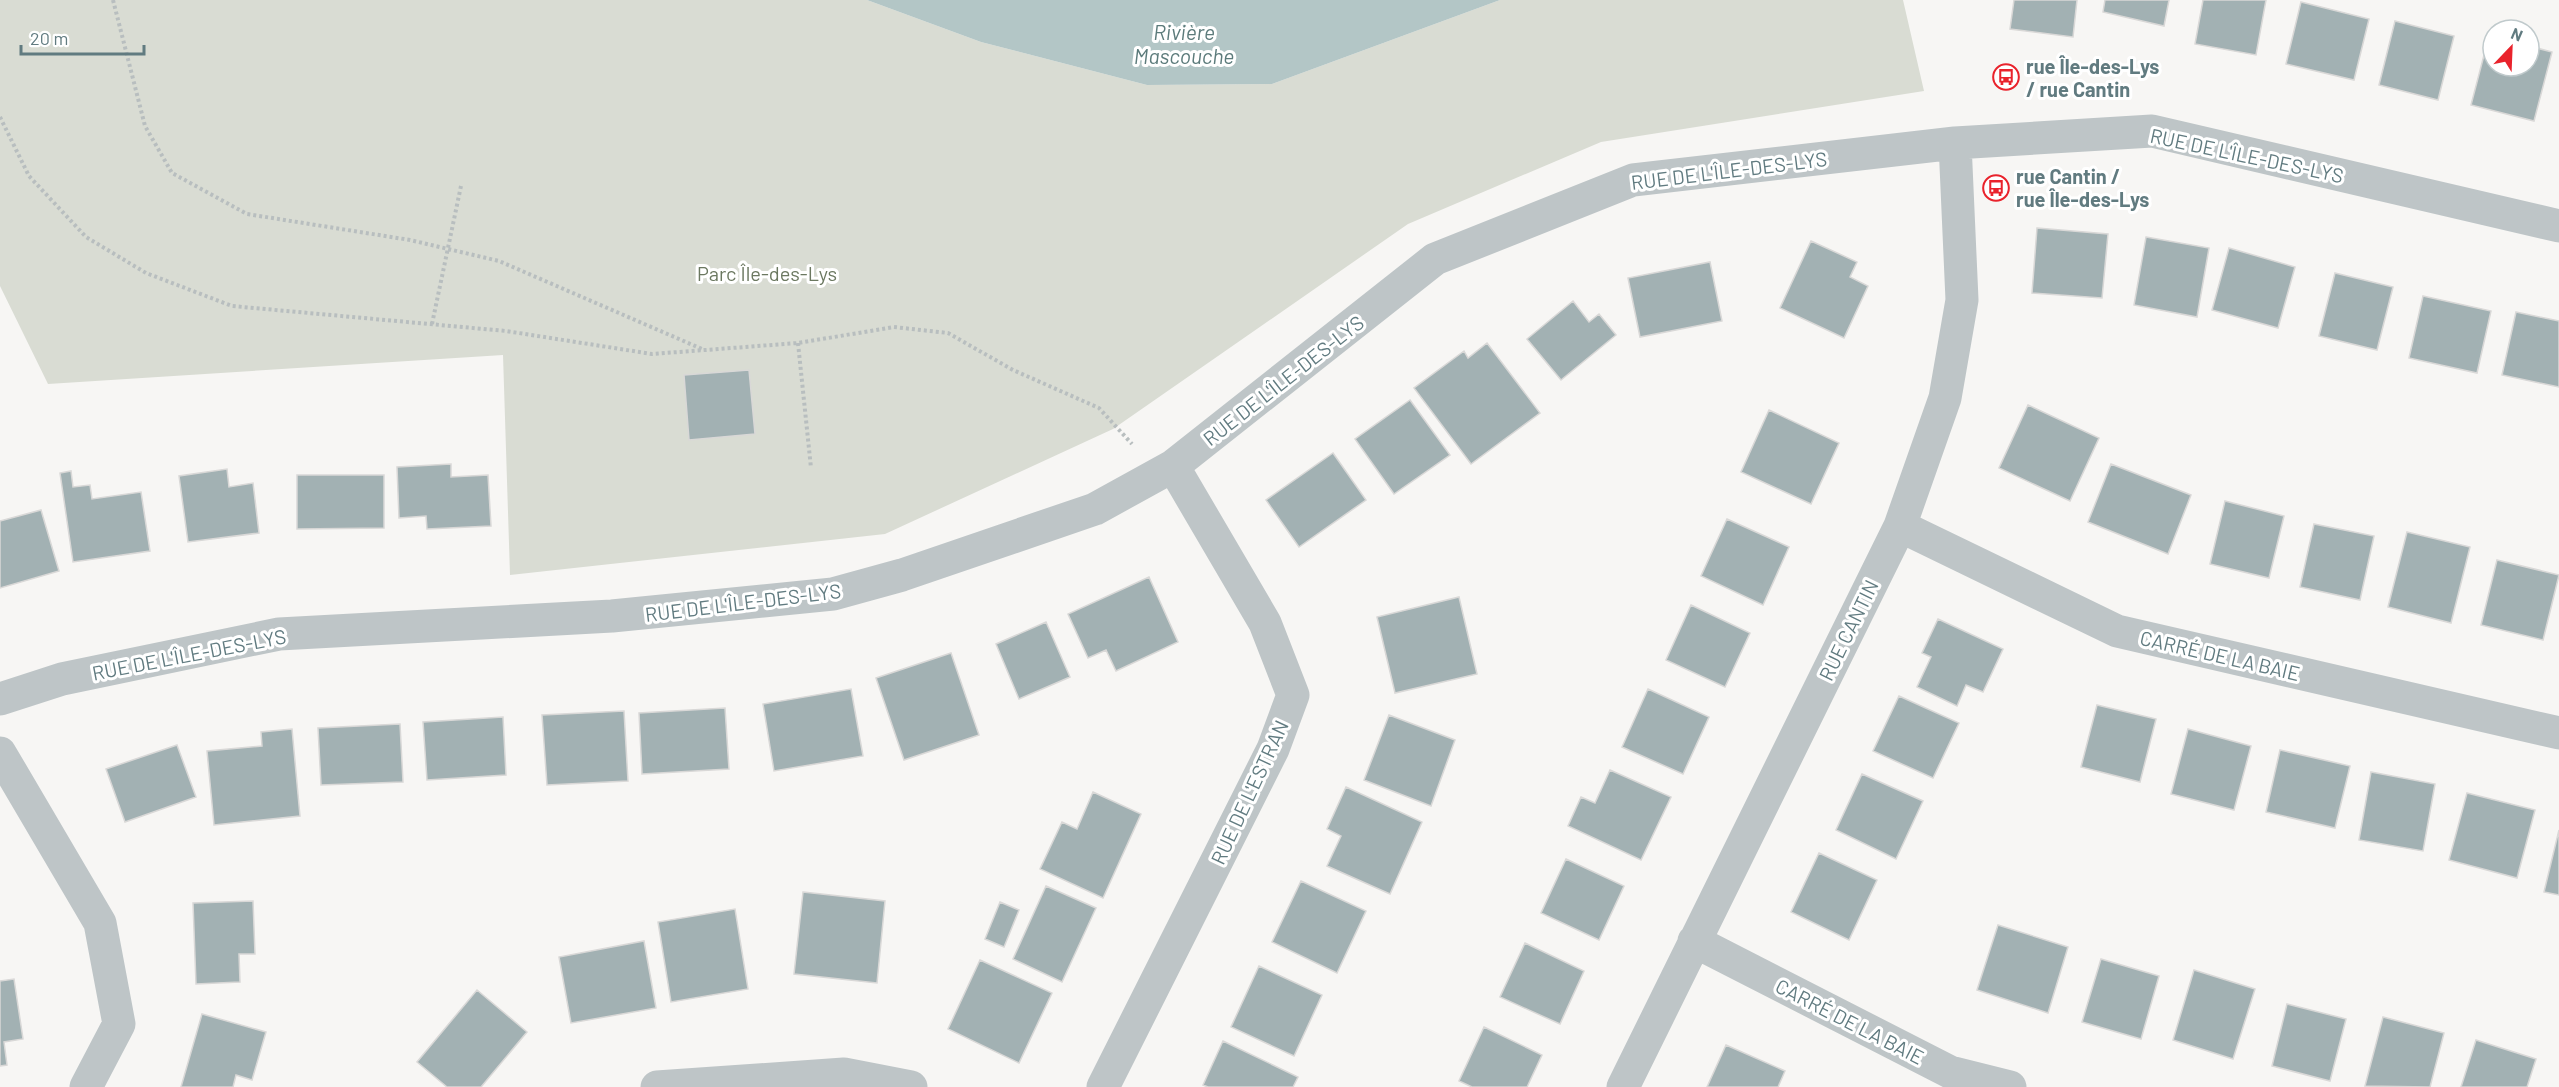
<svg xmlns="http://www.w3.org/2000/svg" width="2559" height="1087" viewBox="0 0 2559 1087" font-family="Barlow,sans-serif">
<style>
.green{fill:#d9dcd3}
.water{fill:#b3c6c6}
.building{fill:#a2b1b3;stroke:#d9d8d7;stroke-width:1.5}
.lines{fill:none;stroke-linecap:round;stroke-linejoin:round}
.path{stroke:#b8bebf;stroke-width:4;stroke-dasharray:3 3;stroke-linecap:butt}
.street{stroke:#bec5c7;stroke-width:33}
.labels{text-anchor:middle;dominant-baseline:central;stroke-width:6;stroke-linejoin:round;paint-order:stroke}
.poi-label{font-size:20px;font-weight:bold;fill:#617b80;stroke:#fff;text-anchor:start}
.street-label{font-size:20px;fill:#617b80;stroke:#fff}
.park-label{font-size:20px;fill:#6b7860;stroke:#fff}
.water-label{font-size:21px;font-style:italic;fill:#5c7b7b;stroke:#fff}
</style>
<rect width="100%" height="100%" fill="#f7f6f4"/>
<path class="green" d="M0,0h867l114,42 166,43 125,-1 228,-84h403l21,91 -323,51 -193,82 -295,205 -228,105 -375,41 -7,-220 -455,29 -48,-98z"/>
<path class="water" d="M867,0h633l-228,84 -125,1 -166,-43z"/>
<path class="building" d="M2014,0h63l-4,37 -63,-8z
M2105,0h64l-5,26 -61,-14z
M2203,0h63l-10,55 -61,-11z
M2301,2l68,17 -15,61 -68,-16z
M2395,21l59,15 -16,64 -59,-15z
M2489,36l4,1v29h36v-20l23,6 -18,69 -63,-16z
M2037,228l71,6 -6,64 -70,-5z
M2146,237l63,11 -12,69 -63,-12z
M1811,241l46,21 -7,15 18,9 -24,52 -64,-30z
M2229,248l66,19 -17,61 -66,-18z
M1710,262l12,59 -82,16 -12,-59z
M2335,273l58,14 -16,63 -58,-14z
M2423,296l68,15 -14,62 -68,-15z
M1573,301l16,21 10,-8 17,21 -55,45 -34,-41z
M2516,312l43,9v66l-57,-12z
M1487,343l53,70 -69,51 -57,-76 50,-37 4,7z
M749,370l6,64 -66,6 -5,-65z
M1410,400l40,55 -56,39 -39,-55z
M2028,405l71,33 -29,63 -71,-33z
M1769,410l70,33 -28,61 -70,-32z
M1333,453l33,47 -67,47 -33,-47z
M451,464v13l37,-2 3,51 -64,3 -1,-13 -27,2 -2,-51z
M2111,464l80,31 -23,59 -80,-32z
M227,469l2,18 24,-4 6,50 -71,9 -9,-66z
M71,471l2,16 17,-2 2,14 49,-7 9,59 -77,11 -13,-89z
M297,475h87v53l-87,1z
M2225,501l59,15 -15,62 -59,-14z
M41,510l18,61 -59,17v-67z
M1727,519l62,28 -26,58 -62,-29z
M2314,524l60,12 -14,64 -60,-13z
M2407,532l63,15 -19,76 -63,-16z
M2497,560l62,15 -16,65 -62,-15z
M1149,577l29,65 -62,29 -10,-21 -18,8 -20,-44z
M1459,597l18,77 -82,19 -18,-76z
M1691,605l59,28 -25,54 -59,-27z
M1938,619l65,30 -20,43 -17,-7 -9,21 -40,-19 14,-30 -9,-4z
M1046,622l24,55 -51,22 -23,-55z
M951,653l28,82 -75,25 -28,-82z
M851,689l12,67 -89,15 -11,-67z
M1648,689l61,28 -26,57 -61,-27z
M1899,696l60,27 -26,55 -60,-27z
M2097,705l59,14 -16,63 -59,-15z
M725,708l4,61 -87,5 -3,-61z
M624,711l4,70 -81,4 -5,-70z
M1389,715l66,25 -24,66 -67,-26z
M503,717l3,58 -79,5 -4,-58z
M400,724l3,58 -82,3 -3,-57z
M292,729l8,87 -86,9 -7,-74 55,-5 -1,-14z
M2188,729l63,17 -17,64 -63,-16z
M177,745l19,52 -71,25 -19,-53z
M2280,750l70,16 -15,62 -69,-16z
M1610,770l61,27 -30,63 -73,-34 13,-29 14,6z
M2371,772l64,12 -12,67 -64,-11z
M1862,774l61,27 -27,58 -60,-29z
M1346,787l76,35 -32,72 -63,-28 14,-30 -14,-7z
M1093,792l48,22 -38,84 -63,-29 22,-47 15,7z
M2467,793l68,17 -18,68 -68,-18z
M2559,830v65l-15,-3z
M1819,853l58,27 -28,60 -58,-28z
M1566,859l58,27 -25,54 -58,-27z
M1301,881l65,30 -29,62 -65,-31z
M1046,886l50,22 -34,74 -49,-23z
M803,892l82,9 -8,82 -83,-9z
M253,901l2,53h-16l1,28 -44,2 -3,-81z
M1000,902l19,8 -15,37 -19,-8z
M735,909l13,80 -77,13 -13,-80z
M1998,925l70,22 -20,66 -71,-23z
M644,941l12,67 -85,15 -12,-66z
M1525,943l59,28 -24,53 -60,-27z
M2101,959l58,17 -18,63 -59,-17z
M980,960l72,33 -33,70 -71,-34z
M1259,966l63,29 -28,61 -63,-29z
M2194,970l61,19 -22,70 -60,-19z
M14,979l9,60 -19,3 3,23 -7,1v-85z
M477,990l50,42 -46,55h-34l-30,-25z
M2287,1004l59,15 -16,62 -58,-15z
M202,1014l64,18 -14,48 -16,-5 -3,12h-52z
M2383,1017l61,16 -14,54 -65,-1z
M1484,1027l58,28 -15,32h-55l-13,-6z
M2476,1040l60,19 -9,28h-66z
M1223,1041l75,36 -5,10h-85l-5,-2z
M1726,1045l59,26 -7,16h-71z"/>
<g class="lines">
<path class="path" d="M113,0l32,126 27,47 75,41 163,26 89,21 203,88
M0,117l29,59 57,61 60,36 86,33 274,25 146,23 146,-11 96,-16 54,6 65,37 86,38 33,36
M432,324l29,-138
M798,343l13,125"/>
<path class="street" d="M1900,526l217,105 442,102
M0,699l62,-20 217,-45 333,-18 221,-22 69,-19 193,-66 78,-43 262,-207 198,-79 322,-37 197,-12 407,95
M0,753l100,170 19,101 -33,63
M1694,941l256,131 60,15
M657,1087l187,-13 67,13
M1103,1087l170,-338 20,-54 -28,-72 -92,-157
M1623,1087l277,-561 45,-128 17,-98 -7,-157"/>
</g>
<defs>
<g id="bus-ring" transform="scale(1.35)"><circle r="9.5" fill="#fff" stroke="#e9232c" stroke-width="1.5"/><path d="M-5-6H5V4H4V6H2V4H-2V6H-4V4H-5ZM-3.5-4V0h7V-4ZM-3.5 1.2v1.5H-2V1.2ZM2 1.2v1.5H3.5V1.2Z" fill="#e9232c"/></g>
</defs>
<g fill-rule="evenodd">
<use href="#bus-ring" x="2006" y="77"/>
<use href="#bus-ring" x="1996" y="188"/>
</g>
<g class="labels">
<g class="poi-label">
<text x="2026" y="66">rue Île-des-Lys<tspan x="2026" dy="23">/ rue Cantin</tspan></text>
<text x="2016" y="176">rue Cantin /<tspan x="2016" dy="23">rue Île-des-Lys</tspan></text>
</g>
<g class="street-label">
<text transform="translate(2247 155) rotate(12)">RUE DE L'ÎLE-DES-LYS</text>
<text transform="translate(1729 170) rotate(-7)">RUE DE L'ÎLE-DES-LYS</text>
<text transform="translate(1283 380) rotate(-38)">RUE DE L'ÎLE-DES-LYS</text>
<text transform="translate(743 602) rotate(-7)">RUE DE L'ÎLE-DES-LYS</text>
<text transform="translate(1848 630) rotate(-64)">RUE CANTIN</text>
<text transform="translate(189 654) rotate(-11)">RUE DE L'ÎLE-DES-LYS</text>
<text transform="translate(2220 655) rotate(13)">CARRÉ DE LA BAIE</text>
<text transform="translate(1249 792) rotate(-65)">RUE DE L'ESTRAN</text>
<text transform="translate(1850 1021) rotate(27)">CARRÉ DE LA BAIE</text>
</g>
<g class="park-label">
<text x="767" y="273">Parc Île-des-Lys</text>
</g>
<g class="water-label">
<text x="1184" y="31">Rivière<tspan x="1184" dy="24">Mascouche</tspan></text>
</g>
</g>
<g transform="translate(2511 48) rotate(23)"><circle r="28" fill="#ffffff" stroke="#c0cacc" stroke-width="1.5"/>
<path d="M0-4.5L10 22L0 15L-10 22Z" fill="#e9232c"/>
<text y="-9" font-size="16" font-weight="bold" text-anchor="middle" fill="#617b80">N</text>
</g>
<path d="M21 45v9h123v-9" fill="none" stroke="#617b80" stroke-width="3"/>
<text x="30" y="45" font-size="18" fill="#617b80" stroke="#ffffff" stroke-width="4.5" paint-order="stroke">20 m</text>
</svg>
